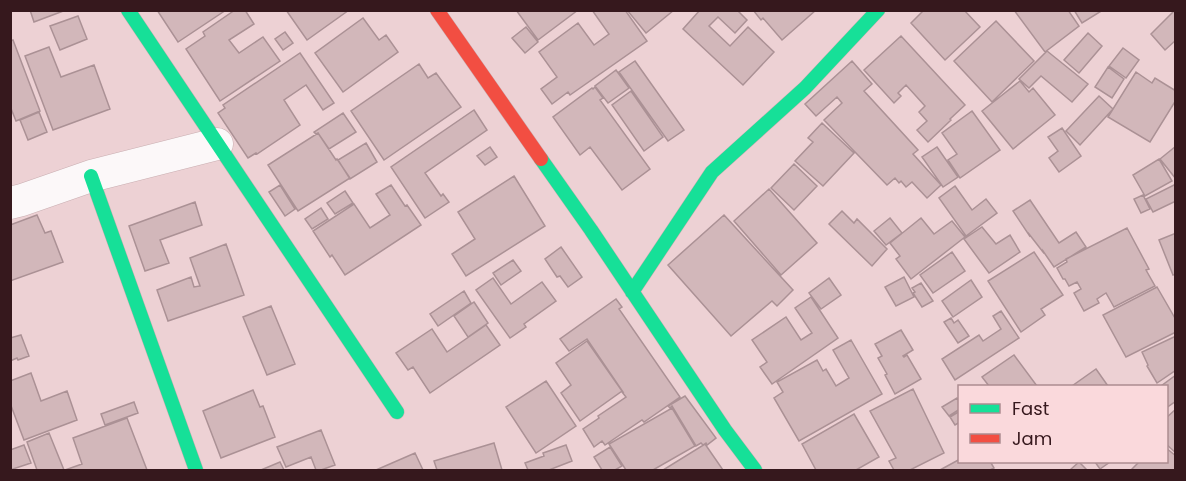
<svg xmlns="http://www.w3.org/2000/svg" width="1186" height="481" viewBox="0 0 1186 481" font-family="Poppins,sans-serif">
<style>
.building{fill:#d2b7ba;stroke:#ab9195;stroke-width:1.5}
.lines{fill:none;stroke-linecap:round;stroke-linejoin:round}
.street-casing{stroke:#c9aeb1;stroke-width:33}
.fast-casing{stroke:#c9aeb1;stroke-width:15}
.jam-casing{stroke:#c9aeb1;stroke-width:15}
.street{stroke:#fcf8f9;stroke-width:32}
.fast{stroke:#16e098;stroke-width:14}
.jam{stroke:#f24e42;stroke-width:14}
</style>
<rect width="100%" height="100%" fill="#edd1d4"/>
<path class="building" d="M30,10h36l-32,12z
M157,10h69l-48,32z
M235,10h10l9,14 -25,16 10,13 24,-16 17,24 -60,40 -34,-52 19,-13 -2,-4z
M286,10h63l-42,30z
M516,10h62l-40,30z
M592,10h33l22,31 -77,54 -2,-3 -16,12 -11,-15 16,-12 -18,-25 39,-29 16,22 15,-11z
M627,10h47l-28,23z
M700,10h37l10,10 -12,13 -17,-16 -9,9 21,20 18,-19 26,25 -31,33 -60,-56z
M753,10h63l-34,30 -19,-22 -2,2z
M924,10h40l16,17 -35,33 -34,-37z
M1014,10h54l11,16 -34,26z
M1074,10h29l-21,13z
M1175,10l1,30 -11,10 -14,-16z
M78,16l9,23 -27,11 -10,-24z
M363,18l16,22 7,-5 12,17 -55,40 -28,-39z
M996,21l38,40 -42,41 -38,-41z
M526,27l12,15 -13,11 -13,-15z
M285,32l8,11 -10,7 -8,-11z
M1088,33l14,13 -23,27 -15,-13z
M901,36l64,69 -15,14 1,1 -23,22 -11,-12 10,-9 -8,-9 6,-6 -19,-21 -8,8 3,3 -7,7 -30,-33z
M13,40l27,71 -24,10 -6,-15v-65z
M49,47l12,30 33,-12 16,44 -57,21 -28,-74z
M1123,48l16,12 -13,18 -17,-12z
M1047,51l41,33 -16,18 -31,-26 -12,12 -10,-9z
M300,53l34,50 -11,7 -17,-25 -22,15 16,25 -43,29 -1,-1 -8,5 -30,-45 7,-5 -2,-3z
M635,61l49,69 -16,11 -49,-69z
M852,61l20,23 -8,7 54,59 -5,4 28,31 -14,13 -15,-16 -6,5 -5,-6 -2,2 -4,-5 -8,7 -63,-65 18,-17 -5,-6 -21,19 -11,-12z
M419,64l9,14 8,-5 25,34 -77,53 -33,-49z
M1108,67l16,12 -12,19 -17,-11z
M616,70l13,18 -21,15 -13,-17z
M1136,72l16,11 3,-5 21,13v9l-26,42 -42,-25z
M1020,81l9,11 4,-4 22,27 -42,34 -31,-38z
M595,87l8,11 -3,2 50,69 -28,21 -32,-43 -10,8 -27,-38 39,-29 1,1z
M631,91l32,46 -19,14 -32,-46z
M1099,96l14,13 -33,36 -14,-14z
M474,110l13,20 -62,43 16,23 2,-2 6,8 -24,16 -34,-51z
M972,111l28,39 -40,28 -12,-18 9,-6 -15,-21z
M39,112l8,20 -19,8 -8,-20z
M343,113l13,19 -27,17 -11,-16 -2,1 -2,-2z
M822,123l32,30 -31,33 -28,-25 18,-19 -5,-4z
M1062,128l19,28 -22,16 -10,-14 9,-7 -10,-14z
M318,133l18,27 1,-1 13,19 -52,33 -30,-46z
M366,143l11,19 -27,17 -12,-19z
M1176,146v33l-16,-20z
M490,147l7,10 -12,8 -8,-9z
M937,147l21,30 -15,10 -21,-30z
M1159,159l13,22 -27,15 -12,-21z
M794,164l23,22 -23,24 -23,-22z
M514,176l31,50 -79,50 -14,-22 23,-15 -17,-27z
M1176,184v17l-23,11 -7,-13z
M280,185l15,24 -10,7 -16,-24z
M391,185l14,21 2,-1 14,20 -76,50 -13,-20 -2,2 -17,-26 41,-27 16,24 20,-13 -14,-21z
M955,186l17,24 14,-11 11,14 -31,23 -27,-38z
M769,189l48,54 -36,32 -47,-54z
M345,191l8,12 -18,11 -8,-11z
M1143,195l7,14 -9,4 -7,-14z
M1030,200l29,43 17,-11 10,15 -32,20 -11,-16v1l-14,-18v1l-16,-24z
M195,202l7,23 -42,15 9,23 -24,8 -16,-45z
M321,208l7,11 -16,10 -7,-10z
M842,211l12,12 3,-4 30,30 -15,17 -43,-42z
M37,215l8,18 6,-2 12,31 -53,19v-56z
M724,215l69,75 -16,16 -5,-5 -41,35 -63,-71z
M890,218l12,15 -16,12 -12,-14z
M921,218l13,16 18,-13 13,16 -54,42 -15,-20 4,-3 -10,-13z
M982,227l14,17 14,-9 10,17 -31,21 -25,-34z
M1127,228l22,41 -3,1 9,16 -41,21 -8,-14 -9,6 2,4 -15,8 -10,-18 7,-4 -4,-7 -8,4 -4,-7h-2l-6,-11 10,-6 -1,-3z
M1176,233v41l-3,1 -14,-35z
M226,244l18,51 -76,26 -11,-31 34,-13 3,10 6,-1 -10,-28z
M561,247l21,30 -14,10 -8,-11 -3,1 -12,-18z
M952,252l13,19 -32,22 -13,-18z
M1034,252l29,43 -22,14 4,6 -24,17 -33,-51z
M513,260l8,11 -20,14 -8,-12z
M904,277l10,20 -18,9 -11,-19z
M493,278l18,26 31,-22 14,19 -32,23 2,3 -16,11 -34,-48z
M829,278l12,17 -20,14 -12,-16z
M971,280l11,17 -29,20 -11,-16z
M921,283l12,18 -11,6 -9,-14 2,-1 -3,-4z
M1157,287l19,33v12l-50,25 -23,-42z
M464,291l7,12 -33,23 -8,-12z
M811,297l27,41 -66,46 -12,-17 7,-5 -15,-22 34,-23 15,23 11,-7 -17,-25z
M616,299l6,8 -3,2 61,88 -36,25 -2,-2 -37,25 -3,-4 -8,6 -11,-18 16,-11 -1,-2 28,-19 -4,-5h1l-36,-53 -18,12 -9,-12z
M474,302l14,21 -20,14 -14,-21z
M271,306l24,58 -28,11 -24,-58z
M1001,311l18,27 -64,42 -13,-21 37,-24 4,6 18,-12 -8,-13z
M951,318l3,5 4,-3 11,16 -11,7 -14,-21z
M486,325l14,20 -70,48 -17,-26 -5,3 -12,-17 36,-24 15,23z
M901,330l12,20 -10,6 1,1 3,-2 14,24 -26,15 -10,-19 2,-1 -9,-16 4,-2 -7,-12z
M21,335l8,21 -11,4 -1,-2 -7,3v-23z
M1176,336v34l-19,13 -10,-17 1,-1 -6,-13z
M851,340l31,54 -83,47 -25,-43 9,-6 -6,-10 40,-22 6,11 3,-2 10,17 13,-8 -16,-28z
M587,341l35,50 -42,30 -19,-28 10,-8 -15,-22z
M1014,355l23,31h-48l-7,-9z
M1096,369l12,17h-36z
M31,373l10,28 26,-10 10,29 -53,20 -14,-37v-22z
M1176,375v26l-10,7v-22h-5z
M546,381l30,45 -40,27 -30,-46z
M913,389l31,64 -34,17h-16l-5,-9 7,-3 -26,-47z
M253,390l7,17 3,-1 12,31 -54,21 -18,-47z
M685,396l31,42 -9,7 -1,-2 -3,2 -2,-2 -5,3 -24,-40 -2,2 -2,-2z
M957,398l3,4v7l-11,7 -7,-9z
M134,402l4,11 -33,12 -4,-11z
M672,408l23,38 -42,24h-27l-17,-26z
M1176,409v44l-10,-9v-26z
M960,411v11l-5,3 -5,-8z
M854,414l25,43 -23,13h-40l-14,-26z
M127,418l20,52h-82l17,-6 -9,-26z
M321,430l14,35 -14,5h-5l-5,-13 -25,10 -9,-20z
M49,433l15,37h-27l-10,-28z
M494,443l8,27h-65l-3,-9z
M705,444l18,26h-60z
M24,445l7,18 -21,7v-20z
M566,445l6,16 -23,9h-21l-3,-7 19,-7 -1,-3z
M610,447l12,19 -7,4h-13l-8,-13z
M1166,448l10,8v14h-45l8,-8h27z
M415,453l8,17h-47z
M960,459v3h34l-3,1 3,5 -4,2h-50z
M280,462l4,8h-23z
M1079,462l8,8h-17z
M1095,462h15l-10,7z"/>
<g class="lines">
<g class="street-casing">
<path id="street" d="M10,203l12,-3 69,-24 126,-32"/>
</g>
<g class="fast-casing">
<path id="fast" d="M128,10l269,402
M541,159l50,71 134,200 30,40
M91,176l105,294
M632,292l80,-120 93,-84 73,-78"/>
</g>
<g class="jam-casing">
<path id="jam" d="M437,10l104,149"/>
</g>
<use href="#street" class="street"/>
<use href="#fast" class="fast"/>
<use href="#jam" class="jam"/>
</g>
<rect width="1186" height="481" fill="none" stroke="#36181d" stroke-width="24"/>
<rect x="958" y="385" width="210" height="78" fill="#fad9dc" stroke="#ac8c90" stroke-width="1.5"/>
<rect x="970" y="404" width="30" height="9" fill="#16e098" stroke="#ac8c90" stroke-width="1.5"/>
<text x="1012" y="415" font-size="18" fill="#36181d">Fast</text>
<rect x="970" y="434" width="30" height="9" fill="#f24e42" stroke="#ac8c90" stroke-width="1.5"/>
<text x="1012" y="445" font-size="18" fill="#36181d">Jam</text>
</svg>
